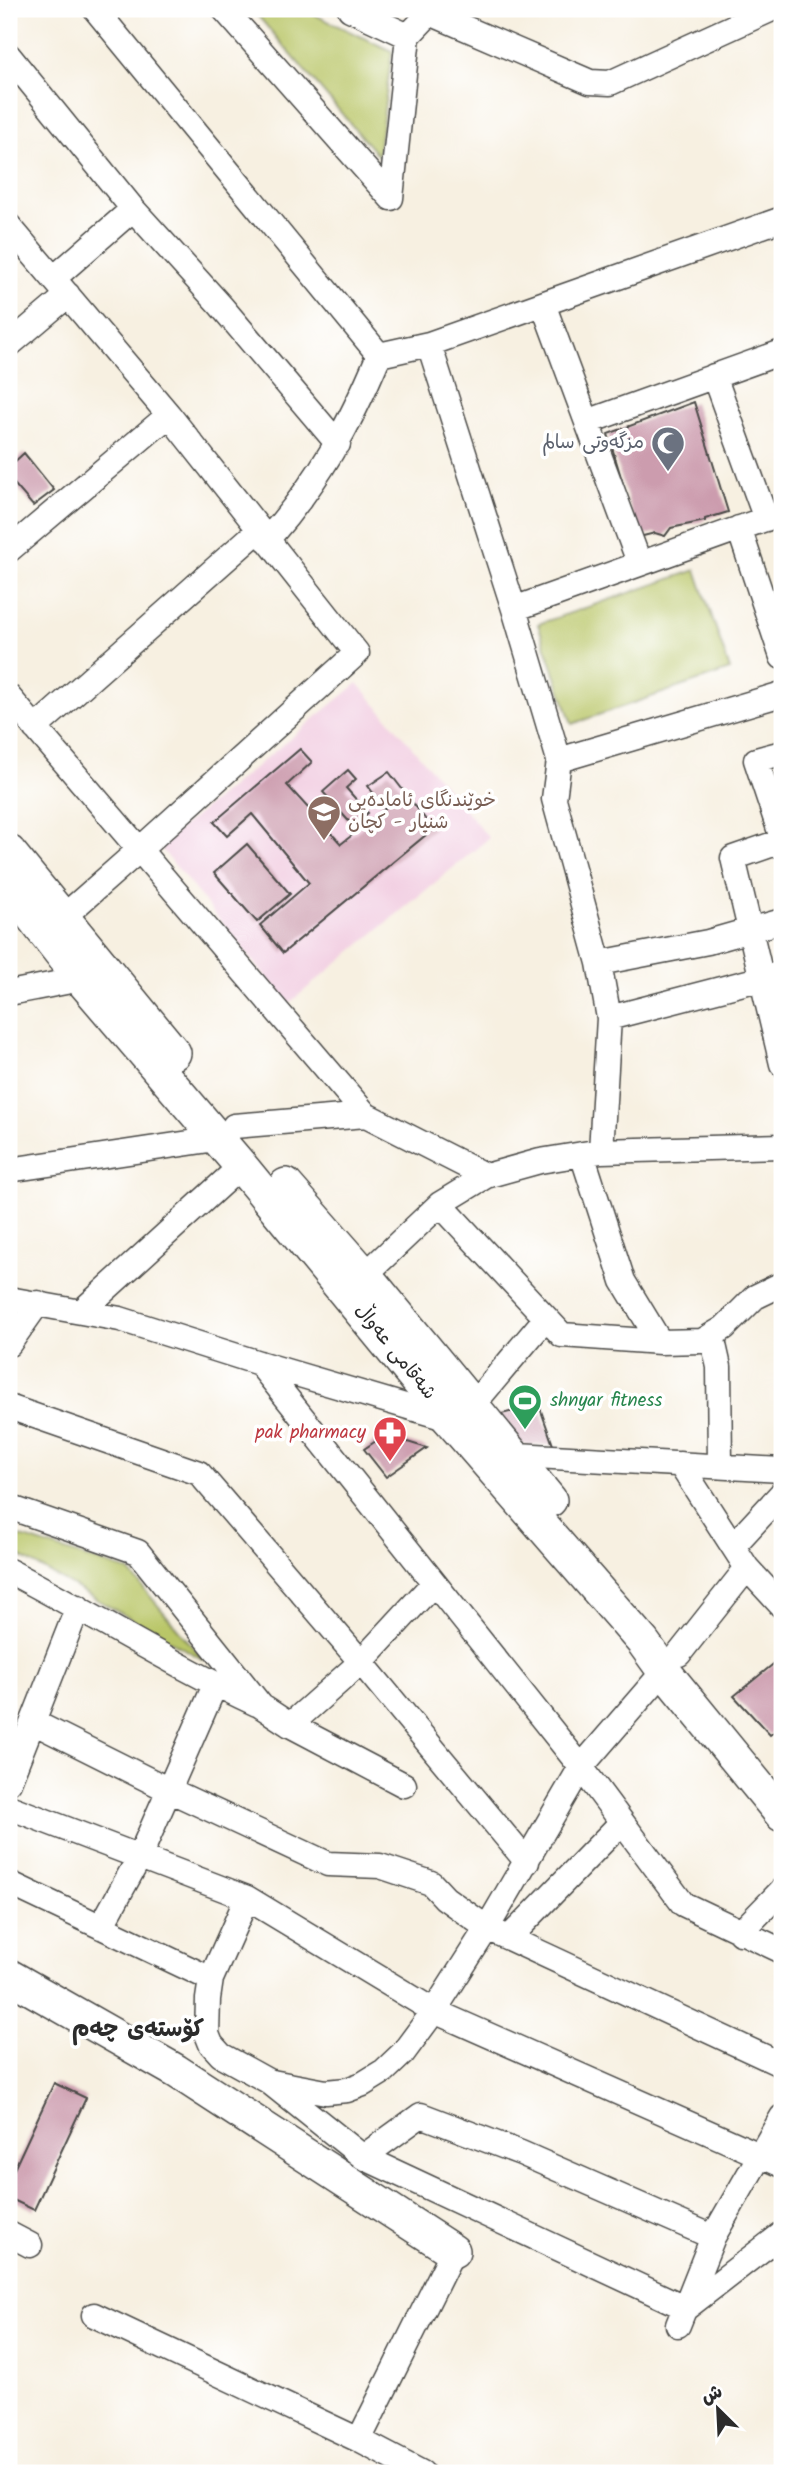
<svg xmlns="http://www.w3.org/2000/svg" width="791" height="2482" viewBox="0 0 791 2482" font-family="Kalam,'Playpen Sans Arabic',sans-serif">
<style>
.built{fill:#f2cfe2}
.green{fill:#b9c668;stroke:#72784a;stroke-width:2}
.building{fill:#cc9cae}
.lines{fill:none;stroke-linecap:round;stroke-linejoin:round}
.street-casing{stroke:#4a4946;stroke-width:27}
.secondary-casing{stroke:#4a4946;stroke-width:36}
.street{stroke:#fff;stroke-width:24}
.secondary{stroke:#fff;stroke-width:33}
.labels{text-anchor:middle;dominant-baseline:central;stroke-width:7;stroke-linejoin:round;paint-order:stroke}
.worship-label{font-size:19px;fill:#5b616d;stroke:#fff;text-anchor:end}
.education-label{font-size:19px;fill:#785e54;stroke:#fff;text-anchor:start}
.street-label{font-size:19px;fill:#2b2b2b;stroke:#fff}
.leisure-label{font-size:19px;fill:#27864d;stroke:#fff;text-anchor:start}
.health-label{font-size:19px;fill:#be3a42;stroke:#fff;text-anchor:end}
.quarter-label{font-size:23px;font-weight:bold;fill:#2b2b2b;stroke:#fff}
</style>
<rect width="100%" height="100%" fill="#fff"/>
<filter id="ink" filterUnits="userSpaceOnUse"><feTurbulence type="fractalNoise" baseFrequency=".0143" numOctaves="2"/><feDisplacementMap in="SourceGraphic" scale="14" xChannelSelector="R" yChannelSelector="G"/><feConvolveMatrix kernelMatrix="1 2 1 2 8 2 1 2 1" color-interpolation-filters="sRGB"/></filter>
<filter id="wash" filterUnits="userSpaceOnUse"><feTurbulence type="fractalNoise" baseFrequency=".00686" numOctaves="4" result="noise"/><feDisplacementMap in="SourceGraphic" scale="28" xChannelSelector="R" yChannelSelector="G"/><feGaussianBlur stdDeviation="1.57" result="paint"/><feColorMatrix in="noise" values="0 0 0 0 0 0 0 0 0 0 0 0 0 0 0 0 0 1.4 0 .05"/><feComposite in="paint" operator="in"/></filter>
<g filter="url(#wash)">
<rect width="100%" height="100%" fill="#f7f0e1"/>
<path class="built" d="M358,683l131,155 -201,166 -129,-158z"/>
<path class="green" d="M252,9h50l90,42 -14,105z
M696,570l34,100 -158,54 -34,-100z
M9,1533l120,38 75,89 -195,-110z"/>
<g id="blocks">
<path class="building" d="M694,402l34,110 -23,7v2l-34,7 -6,8 -10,-3 -16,4 -31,-103z
M24,453l30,37 -21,16 -24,-28v-11z
M300,749l12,13 -25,23 54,59 44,-35 -17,-23 21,-14 44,57 -150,124 -23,-28 49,-42 -57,-69 -25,22 -13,-14z
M348,770l8,9 -10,9 22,25 -15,13 -30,-34z
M247,844l43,50 -33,28 -43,-49z
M539,1405l14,40h-39l-25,-28z
M385,1435l42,13 -41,29 -22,-28z
M777,1661l5,5v60l-12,9 -36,-39z
M54,2083l32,15 -52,112 -25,-12v-18z"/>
</g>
</g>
<g filter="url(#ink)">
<use href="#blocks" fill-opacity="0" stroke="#4a4946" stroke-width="2"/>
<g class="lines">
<g class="street-casing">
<path id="street" d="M95,9l284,346
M224,9l167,189
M350,9l58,27 -17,162
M408,36l20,-21h7l155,67 20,1 162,-74
M9,56l124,153 88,97 117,138
M9,226l160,189 188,238 -219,198 -76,67
M54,278l79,-69
M543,304l96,258
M429,344l85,265 45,151 -5,39 45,164 10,55 -8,133
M9,345l59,-50
M379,355l50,-11 353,-125
M714,376l52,143
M587,422l195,-70
M739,528l43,129
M267,540c52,-59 82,-113 112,-185
M9,550l160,-135
M514,609l268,-96
M9,697l357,418 120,61
M35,728l224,-198
M782,753l-26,7 26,78
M559,760l223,-66
M782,841l-49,17 49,206
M599,963l109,-21 74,-21
M9,993l72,-14
M609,1018l173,-45
M234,1126l132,-11
M582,1154l41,127 37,61
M9,1170l207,-31
M440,1204l122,131 98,7 42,-1 22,-13 31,-31 27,-13
M365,1275l75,-71 46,-28 54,-15 61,-10 181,-5
M9,1299l111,20 139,44 190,56
M82,1311l159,-145
M712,1336l7,31 1,99
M9,1344l29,-41
M259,1363l322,404 102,137 99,47
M472,1406l74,-88
M9,1407l190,66 162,189 166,200
M500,1454l282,16
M680,1464l67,104 35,38
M9,1507l129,45 123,154 29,19 114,60
M733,1546l49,-53
M9,1571c83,43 163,94 248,133
M679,1654l68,-86
M33,1722l136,68 159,74 52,2 51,17 14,15 42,30 295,137
M290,1725l71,-63 72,-78
M9,1782l69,-175
M9,1807l238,91 187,113 348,154
M9,1883l202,96
M247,1898l-36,81 -3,20 -1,35 4,10 10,11 47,26 95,76 323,151 96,-74
M101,1927l38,-69 76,-173
M740,1933l42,-43
M509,1938l113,-116
M272,2082l54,10 21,-2 16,-6 21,-13 19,-18 31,-42 53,-83 94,-161 83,-96
M363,2157l58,-42 100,38 192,84
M9,2234l21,11
M94,2315l265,125 63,33
M678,2325l35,-88 69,-120
M359,2440l94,-189"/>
</g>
<g class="secondary-casing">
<path id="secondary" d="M9,852l165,201
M9,887l72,92 160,187 208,253 194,223 21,29 118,144
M286,1185l79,90 185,225
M9,1976l167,95 277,180"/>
</g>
<use href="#street" class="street"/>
<use href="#secondary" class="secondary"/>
</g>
</g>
<defs>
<g id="mosque-pin" transform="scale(1.75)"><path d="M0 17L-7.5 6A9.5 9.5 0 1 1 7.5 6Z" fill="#6b7280" stroke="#fff"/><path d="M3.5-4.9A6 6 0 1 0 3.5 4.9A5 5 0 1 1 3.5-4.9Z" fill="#fff"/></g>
<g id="school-pin" transform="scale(1.75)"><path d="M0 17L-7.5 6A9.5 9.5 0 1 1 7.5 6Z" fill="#8d6e63" stroke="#fff"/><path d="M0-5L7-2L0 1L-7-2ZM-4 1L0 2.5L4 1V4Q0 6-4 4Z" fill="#fff"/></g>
<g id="stadium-pin" transform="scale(1.75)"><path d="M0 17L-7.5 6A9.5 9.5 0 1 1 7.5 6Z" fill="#2e9e5b" stroke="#fff"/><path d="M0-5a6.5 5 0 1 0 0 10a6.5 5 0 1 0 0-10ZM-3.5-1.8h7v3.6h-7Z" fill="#fff"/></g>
<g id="pharmacy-pin" transform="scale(1.75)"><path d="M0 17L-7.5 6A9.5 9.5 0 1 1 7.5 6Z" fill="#e0444e" stroke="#fff"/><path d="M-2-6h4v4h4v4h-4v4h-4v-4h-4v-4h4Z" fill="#fff"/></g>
</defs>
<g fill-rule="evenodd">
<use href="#mosque-pin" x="668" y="443"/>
<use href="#school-pin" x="324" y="812"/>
<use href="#stadium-pin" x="525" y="1401"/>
<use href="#pharmacy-pin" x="390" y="1433"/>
</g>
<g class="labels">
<g class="worship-label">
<text x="644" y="443">مزگەوتی سالم</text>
</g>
<g class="education-label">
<text x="348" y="801">خوێندنگای ئامادەیی<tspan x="348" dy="22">شنیار - کچان</tspan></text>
</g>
<g class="street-label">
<text transform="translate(395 1352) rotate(51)">شەقامی عەواڵ</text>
</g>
<g class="leisure-label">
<text x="550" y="1401">shnyar fitness</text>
</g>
<g class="health-label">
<text x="366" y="1433">pak pharmacy</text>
</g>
<g class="quarter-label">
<text x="138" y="2030">کۆستەی چەم</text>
</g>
</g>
<rect width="791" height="2482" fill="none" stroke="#fff" stroke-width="35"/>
<g transform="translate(718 2409) rotate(336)" stroke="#ffffff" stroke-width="5" paint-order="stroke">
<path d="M0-5L12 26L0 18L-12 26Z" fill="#2b2b2b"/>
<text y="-10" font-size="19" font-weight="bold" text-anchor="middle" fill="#2b2b2b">ش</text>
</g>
</svg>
